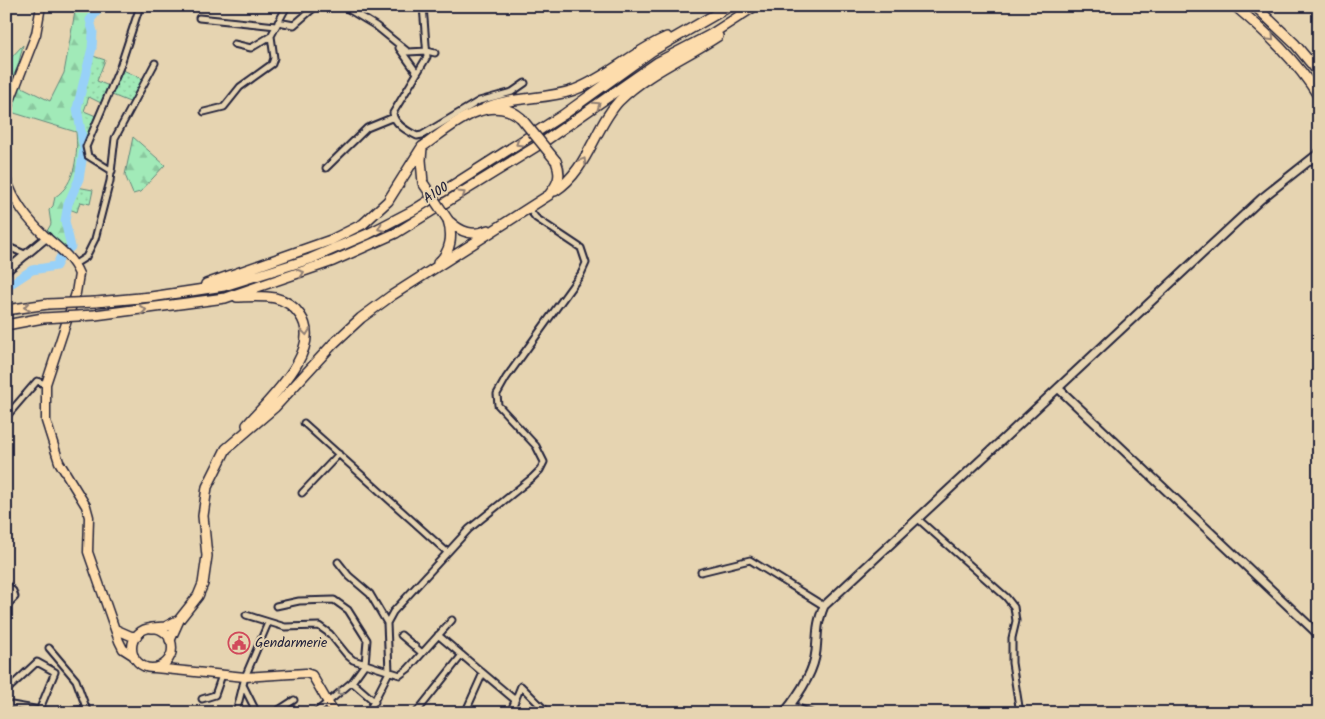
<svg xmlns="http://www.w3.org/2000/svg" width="1325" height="719" viewBox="0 0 1325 719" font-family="Kalam,sans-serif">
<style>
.grass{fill:url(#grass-dots);stroke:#62867a}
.forest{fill:url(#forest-firs);stroke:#62867a}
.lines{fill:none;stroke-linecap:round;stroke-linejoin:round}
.river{stroke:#98d1f8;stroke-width:9}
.street-casing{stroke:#22223b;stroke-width:9}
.secondary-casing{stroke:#22223b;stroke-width:11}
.primary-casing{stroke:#22223b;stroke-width:11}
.highway-casing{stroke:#22223b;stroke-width:12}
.street{stroke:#e6d4b1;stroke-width:5}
.secondary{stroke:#e6d4b1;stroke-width:7}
.primary{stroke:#fddcac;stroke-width:8}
.highway{stroke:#fddcac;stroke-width:9}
.highway-bridge-casing{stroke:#22223b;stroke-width:12;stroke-linecap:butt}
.highway-bridge{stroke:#fddcac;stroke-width:9}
.oneway{stroke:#907f74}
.oneway2{stroke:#847b76}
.labels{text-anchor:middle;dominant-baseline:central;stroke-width:4;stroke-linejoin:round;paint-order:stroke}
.street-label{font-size:14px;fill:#22223b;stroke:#e6d4b1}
.poi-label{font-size:14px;fill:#22223b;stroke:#e6d4b1;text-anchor:start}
</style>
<defs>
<pattern id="grass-dots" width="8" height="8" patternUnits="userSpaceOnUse" patternTransform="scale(1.25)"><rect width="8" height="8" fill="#a1eab8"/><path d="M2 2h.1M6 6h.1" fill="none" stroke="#8ac89f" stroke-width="1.8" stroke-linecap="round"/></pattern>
<pattern id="forest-firs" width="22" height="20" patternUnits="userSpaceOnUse" patternTransform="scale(1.25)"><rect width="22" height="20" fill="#a1eab8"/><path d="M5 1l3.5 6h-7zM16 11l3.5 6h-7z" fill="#8ac89f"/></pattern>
</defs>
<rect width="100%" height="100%" fill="#e6d4b1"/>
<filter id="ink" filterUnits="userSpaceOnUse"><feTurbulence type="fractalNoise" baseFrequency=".02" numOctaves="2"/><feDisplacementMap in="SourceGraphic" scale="10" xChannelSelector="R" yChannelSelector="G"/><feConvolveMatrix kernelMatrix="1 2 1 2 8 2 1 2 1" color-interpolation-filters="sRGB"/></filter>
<g filter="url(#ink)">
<path class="grass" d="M93,56l12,4 -8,21 12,5 -8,17 -12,-6 -5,14 12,5 -11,27 -6,-34v-11z
M123,70l20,9 -11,24 -20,-8z
M77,187l16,3 -3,14 -10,-2 -3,10 -8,-3z"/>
<path class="forest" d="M76,6h25l-11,14c8,29 -6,51 -12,78 -4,16 5,33 6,49 1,20 -13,40 -19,58 -1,6 -4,17 -2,23 2,7 8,14 3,21l-20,-16 5,-9 -2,-14 4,-4 2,-9c21,-13 23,-44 21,-65l-65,-20 9,-26 30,15 14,-28z
M23,45l-5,21 -12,27v-30z
M133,137l32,28 -25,27 -7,2 -8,-19z"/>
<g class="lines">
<path class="river" d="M6,287l26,-17 24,-4 5,-10 10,-9 -6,-26 3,-17 11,-25 5,-30 -7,-41 15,-60 1,-16 -3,-12 11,-14"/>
<g class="street-casing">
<path id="street" d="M343,6l33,20 32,26 19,-1 8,2
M423,6l4,51 -34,56c1,11 14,18 24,23l5,-1 57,-34 33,-9 13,-9
M199,18l77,8
M278,22l16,3 22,-19
M234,44l17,4 20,-12
M399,48l18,25
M204,112l20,-5 16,-20 32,-23 2,-6 -3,-22 16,-30
M326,168l41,-40 27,-11
M112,171l-24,-15 -2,-9 34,-80 20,-61
M6,246l21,9
M75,264l11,-7 9,-18 15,-58 5,-43 40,-75
M6,417l31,-36 9,3
M304,423l143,129
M302,493l37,-39
M918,519l88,78 8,10 2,14 -4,17v25l8,50
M338,562l11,14 21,18 17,29
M701,572l49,-12 74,46
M6,584l7,7 2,6 -9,9
M276,606l23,-5 35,-1 14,10 19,30 -2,24 -13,18 -37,31
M246,615l39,12 34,-1 11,8 17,21 6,5 47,15 8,-6 44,-49
M401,635l21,18
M438,635l77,65
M49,648l27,32 12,33
M352,682l23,20
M243,685l14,28
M6,691l31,-29 18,10 -16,39
M202,699l13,-4 7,-20
M6,704l51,9
M790,705l21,8
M60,713l26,-4
M236,713l9,-36 23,-54
M274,713l20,-13
M368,713l21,-41 -2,-49 6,-11 76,-83 63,-51 8,-8 4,-8 -8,-16 -38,-41 -1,-11 9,-16 75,-104 5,-11 -5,-15 -45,-30 -8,-10
M416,713l46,-58
M465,713l18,-40
M510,713l11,-27 27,27"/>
</g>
<g class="secondary-casing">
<path id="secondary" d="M6,271l41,-34
M1058,388l261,247
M784,713c13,-16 30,-41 32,-62 2,-20 0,-25 8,-45l437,-407 58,-46"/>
</g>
<g class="primary-casing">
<path id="primary" d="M6,111l30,-77 5,-28
M6,178c8,24 21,41 39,58 14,12 27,21 34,38l-3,19 -30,91v37l13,41 27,44 3,11 -1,35 31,89 4,8 11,7
M132 648a20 20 0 1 1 40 0a20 20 0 1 1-40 0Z
M115,629l16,7h6
M155,668l90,9 61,-4 6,2 22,38"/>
</g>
<g class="highway-casing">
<path id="highway" d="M1235,6c32,27 62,55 84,91
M1255,6l40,38 24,29
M485,108c28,-12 60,-8 89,-18 34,-13 60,-39 93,-53
M423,183l-2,-23 1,-13c27,-19 67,-57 99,-29
M555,191c33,-21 39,-63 64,-90 28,-28 66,-43 99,-65
M450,222c11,10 23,15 38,8
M438,263c13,-11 15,-28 10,-43
M206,284l125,-44 32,-16 25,-23 34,-54
M237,297c25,-1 48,-4 63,18 25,35 -32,85 -53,110
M96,302l55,-5 73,-11 86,-27 58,-25 46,-24 149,-95 89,-64 78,-45
M6,310l42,-6
M95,315l130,-17 108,-37 63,-28 146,-90 116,-81 52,-27 45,-29
M6,325l37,-7
M152,628l13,-1 14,-7 19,-24 5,-12 4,-28 -4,-40 4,-29 19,-38 49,-42 58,-63 28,-26 30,-22 158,-101c9,-11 13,-19 7,-34
M170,640l9,-20"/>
</g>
<use href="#street" class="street"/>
<use href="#secondary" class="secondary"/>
<use href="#primary" class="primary"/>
<use href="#highway" class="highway"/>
<g class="highway-bridge-casing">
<path id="highway-bridge" d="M521,118l35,43
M423,183l25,37
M48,304l48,-2
M43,318l52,-3"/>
</g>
<use href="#highway-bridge" class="highway-bridge"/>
</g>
<defs><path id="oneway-chevron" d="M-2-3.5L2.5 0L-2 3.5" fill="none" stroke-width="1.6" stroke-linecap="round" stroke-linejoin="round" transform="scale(1.25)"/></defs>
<g class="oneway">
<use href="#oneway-chevron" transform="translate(1271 38) rotate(46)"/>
<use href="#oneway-chevron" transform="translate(597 105) rotate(-35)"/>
<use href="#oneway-chevron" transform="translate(519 143) rotate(148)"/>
<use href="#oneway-chevron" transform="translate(583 161) rotate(-59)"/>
<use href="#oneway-chevron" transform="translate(462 194) rotate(-32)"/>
<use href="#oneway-chevron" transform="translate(381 228) rotate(155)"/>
<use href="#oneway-chevron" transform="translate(301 273) rotate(-20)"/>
<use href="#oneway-chevron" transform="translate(27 307) rotate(172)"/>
<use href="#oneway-chevron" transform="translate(143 310) rotate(-6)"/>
<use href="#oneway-chevron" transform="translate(306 332) rotate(83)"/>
</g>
<use class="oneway2" href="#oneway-chevron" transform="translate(340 692) rotate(139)"/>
</g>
<defs>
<g id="civic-ring" transform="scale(1.125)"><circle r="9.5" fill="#e6d4b1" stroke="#d1495b" stroke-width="1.5"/><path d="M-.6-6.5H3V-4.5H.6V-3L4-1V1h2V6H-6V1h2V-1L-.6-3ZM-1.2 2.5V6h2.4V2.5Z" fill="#d1495b"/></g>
</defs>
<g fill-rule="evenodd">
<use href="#civic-ring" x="239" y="643"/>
</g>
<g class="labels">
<g class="street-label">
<text transform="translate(436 193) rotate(-32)">A100</text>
</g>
<g class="poi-label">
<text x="255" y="643">Gendarmerie</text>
</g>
</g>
<rect width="1325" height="719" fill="none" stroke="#e6d4b1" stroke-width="25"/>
<rect x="12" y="12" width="1300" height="694" fill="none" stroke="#22223b" stroke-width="2" filter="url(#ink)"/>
</svg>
